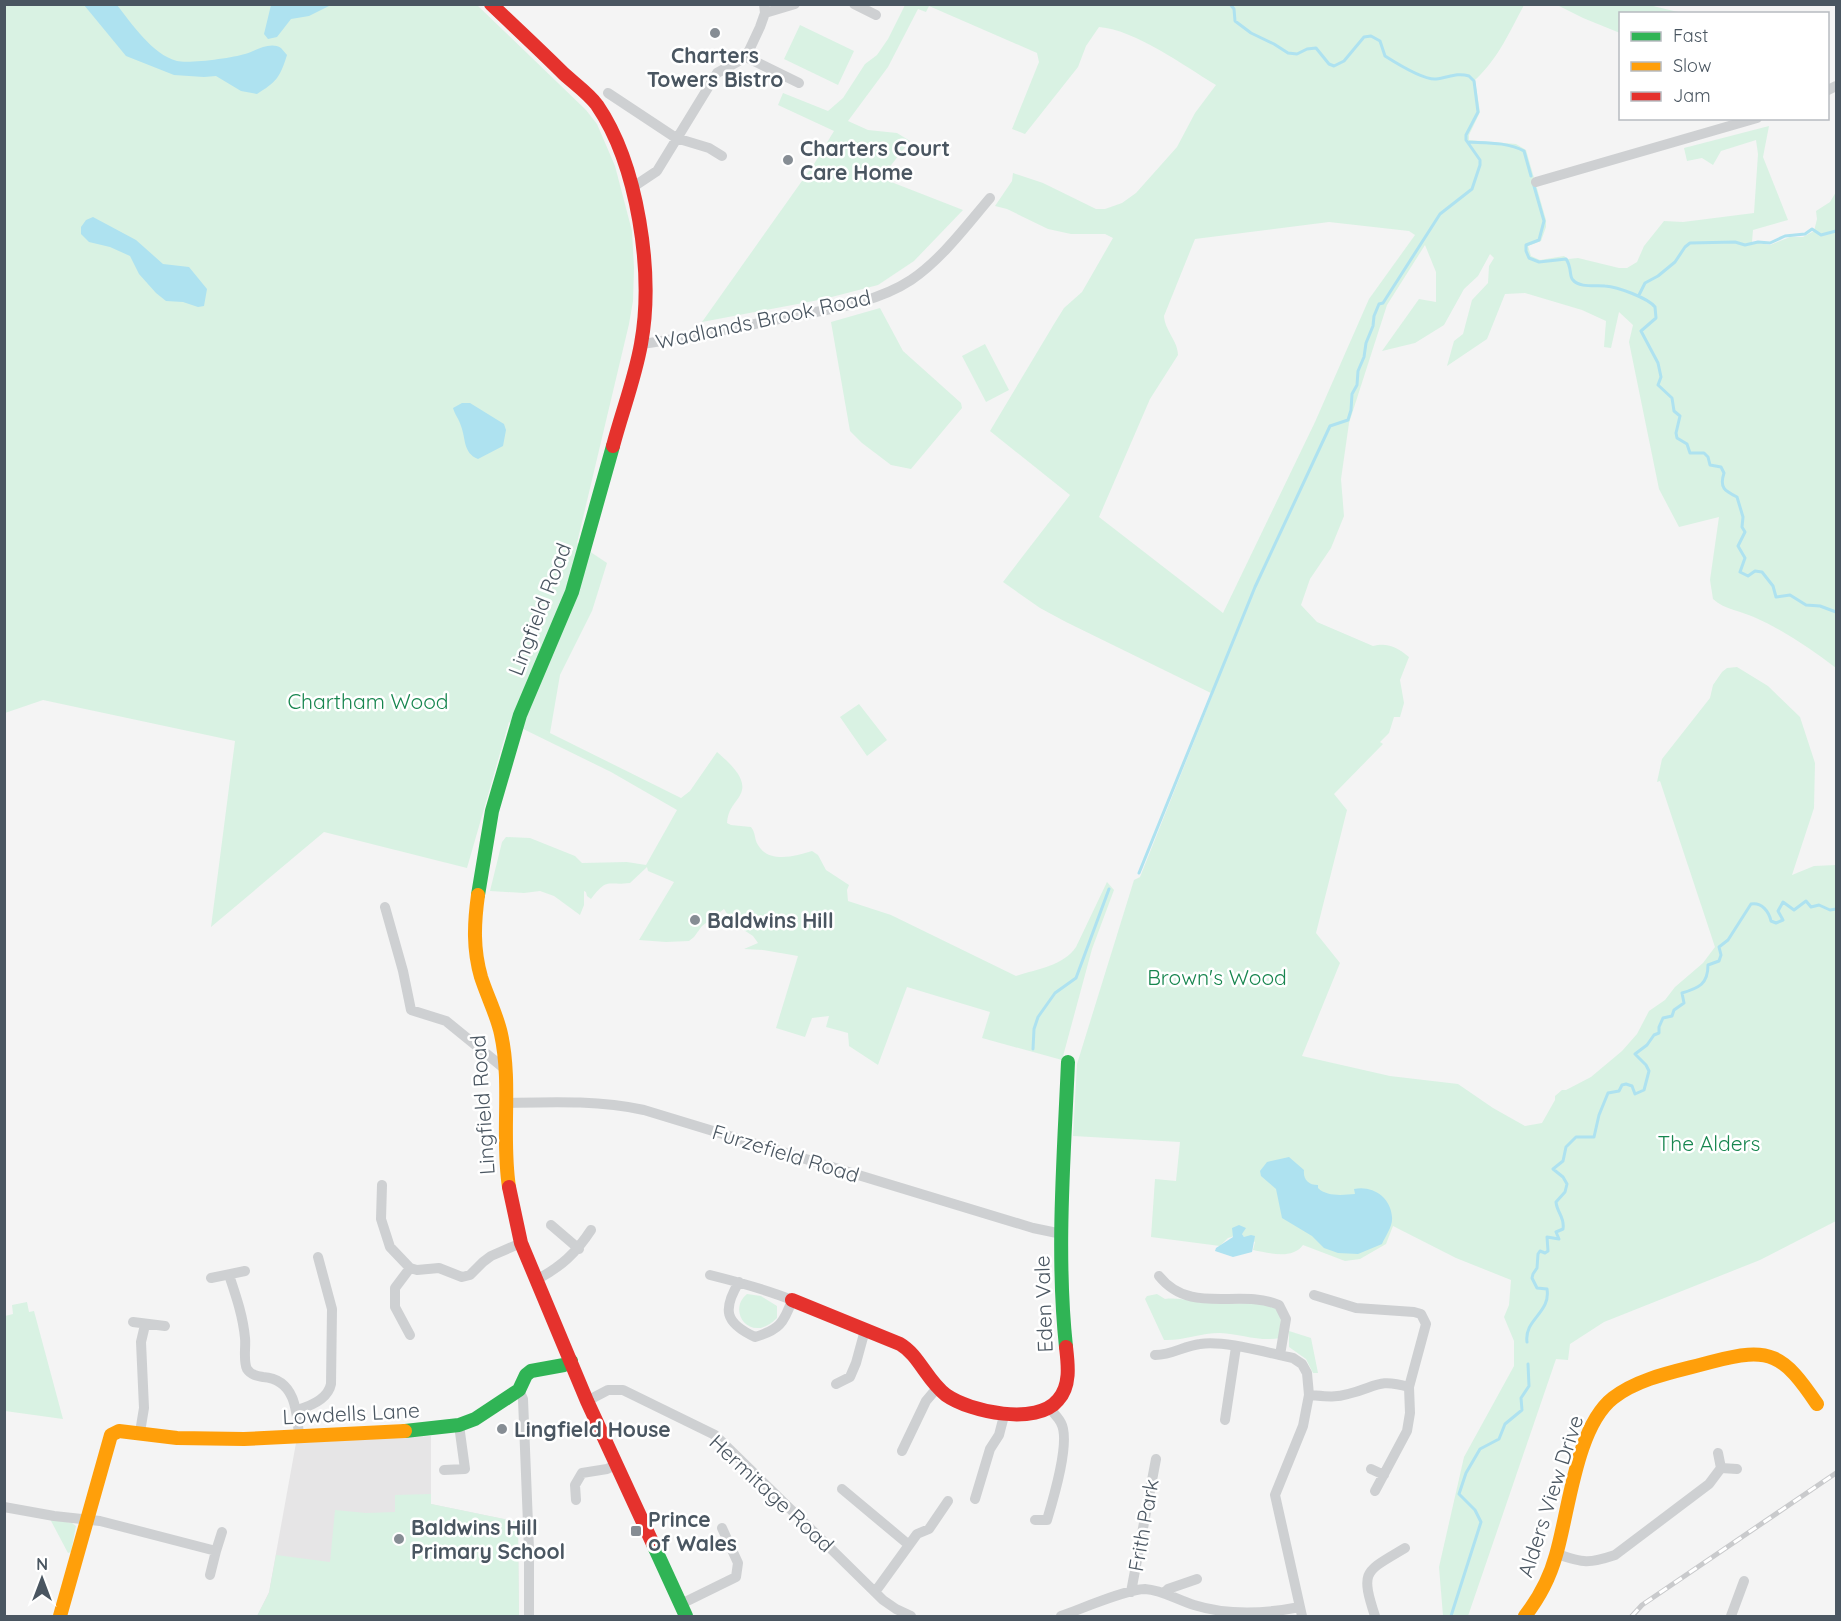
<svg xmlns="http://www.w3.org/2000/svg" width="1841" height="1621" viewBox="0 0 1841 1621" font-family="Quicksand,sans-serif">
<style>
.education{fill:#e6e5e6}
.green{fill:#d9f2e3;fill-rule:evenodd}
.water{fill:#aee2f0}
.lines{fill:none;stroke-linecap:round;stroke-linejoin:round}
.stream{stroke:#aee2f0;stroke-width:3}
.street{stroke:#ced0d2;stroke-width:10}
.fast{stroke:#30b455;stroke-width:14}
.slow{stroke:#ff9f0a;stroke-width:14}
.jam{stroke:#e5322d;stroke-width:14}
.rail-casing{stroke:#c9cacc;stroke-width:5}
.rail{stroke:#fff;stroke-width:3;stroke-dasharray:9;stroke-linecap:butt}
.poi-dot{fill:#868d94;stroke:#fff;stroke-width:2}
.labels{text-anchor:middle;dominant-baseline:central;stroke-width:5;stroke-linejoin:round;paint-order:stroke}
.poi-label{font-size:21px;font-weight:bold;fill:#4a5661;stroke:#fff;text-anchor:start}
.street-label{font-size:21px;fill:#4a5661;stroke:#fff}
.park-label{font-size:21px;fill:#17864f;stroke:#fff}
</style>
<rect width="100%" height="100%" fill="#f4f4f4"/>
<path class="education" d="M431,1436v68l87,18 1,94h-262l12,-24 27,-149z"/>
<path class="green" d="M4,5h473l109,105 11,14 18,42 17,65 2,37 -1,33 -4,23 -52,219 30,20 -15,48 -32,64 -10,58 131,65 9,-7 27,-39c11,10 34,28 22,45 -6,9 -11,13 -12,26l4,2 20,2c5,6 3,12 7,18 11,19 38,11 54,6l6,4 8,15 23,15 -2,5 1,11 43,14 125,61c21,-7 47,-10 60,-29l31,-65 7,8 -22,59 -30,111 -80,-22 8,-26 -83,-25 -29,78 -29,-19 -1,-13 -22,-6 3,-11 -17,2 -7,19 -29,-9 22,-72 -35,-6 -19,-1 14,-6 -5,-7 -20,-13 -9,-14 -22,17 -8,11 -5,4 -23,1 -27,-2 35,-58 -26,-11 -1,-4 -17,16c-24,3 -22,-6 -39,16l-4,-3 -1,-4 -2,-1v14l-4,10 -26,-19 -14,-5 -16,2 -34,-2 12,-49 4,-5 24,1 45,18 7,7 45,-1 19,3 31,-55 -66,-38 -102,-50 -42,146 -143,-36 -113,95 24,-186 -192,-41 -38,13z
M905,5h619c-14,26 -26,54 -49,75l5,32 -11,23v5l47,4 10,6 20,70v7l-5,14 -13,5 3,10 9,4 24,-4 4,3 10,-1 41,10h8l10,-6 7,-16 20,-25 19,1 71,-9 4,-59 -2,-14 -35,11 -8,14 -11,-7 -15,3 -3,-13 85,-22 -6,31 25,63 -35,10 -1,12 18,3 20,-8h13l11,-6 3,-12 -1,-8 14,-9 6,-10v476c-25,-19 -51,-37 -80,-50 -14,-7 -31,-8 -43,-19l-3,-19 9,-63 -40,10 -20,-38 -30,-147 4,-17 -14,-13 -8,36 -7,-1 2,-26 -24,-11 -57,-17 -20,1 -18,45 -40,27 7,-25 9,-7 9,-34 16,-17 1,-17 5,-8 -4,-4 -12,22 -14,13 -20,36 -29,18 -33,8 37,-52 17,3v-30l-11,-27 -38,60 -38,118 -8,56 3,37 -13,32 -21,31 -9,26 16,17 56,24c15,-4 25,2 36,11l-9,23 4,23 -4,14h-6l-5,16 -9,9 3,2 -49,50 13,16 -31,123 24,30 -38,93 88,20 68,8 35,24 32,18 17,-3 13,-23v-4l7,-6h4l25,-13 31,-26 15,-17 12,-23 16,-11 10,-13 28,-24 12,-16 -55,-166 -3,1 5,-23 48,-61 3,-13 9,-13 5,-4 10,-1 31,19 32,31 15,46 -1,45 -22,67 22,-9 22,-1v356l-76,39 -156,62 -34,22 -2,16 -12,-1 -88,257h-25l-4,-49 25,-110 50,-91v-25l-10,-24 5,-12 2,-25 -55,-22 -63,-32 -7,18 -26,15 -15,2 -42,-16c-11,15 -34,8 -50,5l2,-8 -11,-5 -2,-3 -14,4 -8,8 -69,-9 4,-58 21,2 4,-39 -107,-6 4,-72 57,-184 6,-3 73,-183 -147,-72 -26,-14 -37,-26 67,-87 -80,-64 64,-107 10,-16 18,-16 31,-54 -8,-4h-34l-23,-5 -41,-20 -12,-3 17,-25 1,-8 30,10 53,26h9l17,-6 14,-10 41,-46 18,-34 21,-28c-32,-19 -80,-55 -117,-58l-13,19 -8,21 -53,67 -13,-5 27,-67 -2,-9 -108,-47 -3,6 -8,-3 -30,58 -40,54 20,9 29,3 13,8 -29,37 82,32 -49,51 -36,24 -54,14 -122,23 112,-158 20,-33 -56,-26 5,-12 45,18 15,-13 22,-34 12,-9 11,-16zM1329,222l80,9 6,4 -46,64 -54,123 -92,191 -124,-96 51,-118 28,-44c0,-14 -13,-24 -14,-39l31,-77z
M1557,5h92l33,8 -62,1v19l-37,-15z
M800,25l54,26 -16,34 -54,-26z
M880,308l23,43 58,52 1,5 -51,61 -20,-4 -29,-22 -12,-12 -19,-109z
M985,344l24,46 -23,12 -24,-46z
M859,704l28,36 -20,16 -27,-39z
M747,1294l14,2 16,10v12c-26,27 -51,-7 -30,-24z
M1157,1294l8,5c14,-2 28,3 42,4 21,1 42,0 63,0l11,10 -1,25c-19,4 -40,-4 -60,-5 -20,0 -37,8 -56,7l-19,-41 2,-3z
M27,1302l2,10 5,-1 29,108 -58,-8v-95l8,-2 -1,-9z
M1289,1331l22,7 7,35h-5l-7,-14 -17,-12z
M431,1494v10l87,18 1,94h-262l12,-23 7,-38 54,7 5,-52 31,3 29,-1v-17z
M50,1519l22,4 4,3 -5,26 -3,1z"/>
<path class="water" d="M84,5h33c14,18 36,50 60,56 12,3 55,-3 68,-7 10,-3 25,-13 36,-6 2,2 4,5 6,7 -7,23 -11,27 -30,39l-16,-3 -25,-15 -12,1 -30,-2 -48,-19z
M271,5v-1l60,1 -22,11 -18,3 -14,18 -9,2 -4,-5z
M93,217l43,23 27,24 26,3 18,22 -3,17 -6,1 -15,-5 -17,-1 -10,-8 -17,-19 -9,-18 -20,-9 -21,-5 -8,-8v-7l5,-7z
M462,403h8l34,21 2,6 -3,16 -25,13c-15,-6 -12,-20 -17,-33 -2,-7 -6,-11 -8,-18z
M1289,1157l15,13c-1,9 4,15 14,15v3c9,9 25,7 37,6l-1,-5c18,-4 37,8 38,28 1,9 -6,18 -10,27l-24,10 -20,-1 -14,-5 -12,-12 -30,-18 -6,-29 -15,-13 -1,-5 7,-9z
M1239,1225l7,3 -4,6 2,3 7,-2 4,1 -3,16 -19,5 -18,-6 1,-3 17,-11 -1,-9z"/>
<g class="lines">
<path class="stream" d="M1468,142c18,1 40,0 56,9l7,25
M1534,186l10,35 -5,19 -13,5v6l3,7 10,4 27,-3c6,8 3,18 7,21 6,8 23,5 32,6 13,1 43,12 50,21l1,11 -15,13 17,32 3,14 -3,8 14,13 2,13 6,5 -4,17 1,5 10,6 3,9h14l4,4 2,8 11,2 3,6c-5,15 1,18 13,24l6,20 -1,10 3,5 -7,14 7,12 -5,14 8,4 7,-5 7,1 11,14 3,11 14,-2 16,10 14,1 16,6
M1639,295l6,-12 13,-7 17,-14 10,-15 5,-4 45,-1 10,3 13,-3 12,1 15,-7 20,-2 7,-5 9,6 15,-4
M1139,873l116,-286 75,-161 18,-6 3,-10 1,-16 5,-9 1,-14 6,-14 2,-14 7,-17 1,-10 5,-12 4,-1 57,-89 32,-25 8,-24v-5l-14,-20v-5l12,-23 -4,-31 -5,-5c-13,-4 -21,2 -33,3 -13,1 -40,-16 -51,-23l-5,-15 -9,-5 -7,1 -20,24 -10,5 -5,-2 -13,-16 -9,1 -10,5 -9,-1 -14,-9 -23,-11 -16,-12 -1,-12 -4,-5
M1033,1049l1,-20 4,-12 17,-24 21,-15 33,-89
M1527,1342c-3,-23 24,-29 20,-53l-10,-1 -5,-10 1,-4 4,-6 1,-14 2,-3 5,2 3,-2 -1,-14 12,2 -3,-7 7,-3c2,-12 -6,-16 -7,-27l9,-10 2,-8 -4,-7 -10,-8 10,-8 3,-14 10,-10h18l5,-22 9,-22 11,-2 3,-6 4,-1 6,2 3,8 9,-4 5,-19 -3,-6 -11,-11 12,-9 7,-10 5,-2v-6l4,-9 9,-2 2,-6 10,-7 -2,-10c17,-5 26,-9 26,-28l11,-4 2,-6 -2,-8 9,-7 23,-36c11,-2 18,8 20,17l5,2 7,-3 -5,-9 5,-9 11,8 12,-9 5,6 8,-2 11,5 6,-1
M1451,1616l30,-94 -6,-12 -16,-16 7,-21 14,-24 19,-10 6,-15 17,-14 -1,-12 8,-12 -1,-22"/>
<path class="street" d="M854,4l22,11
M765,13l30,-9
M746,57l53,26
M1828,90l8,-4
M608,93l68,45 33,10 13,8
M1536,182l221,-64
M633,187l24,-16 60,-98 29,-16 14,-30 5,-14 -1,-9
M641,344c50,-7 99,-17 148,-27 41,-8 87,-14 122,-37 30,-20 56,-55 79,-82
M385,907l18,64 8,39 35,11 59,48
M505,1103c47,-1 93,-3 139,7l389,118 29,6
M382,1185l-1,34 9,28 20,21 7,2 22,-2 23,9 8,-2 13,-13 8,-6 30,-13
M551,1225l28,24
M410,1268l-15,20v19l15,28
M229,1275c7,21 14,41 16,63 1,9 -2,23 2,31 4,6 10,7 16,8 32,2 34,34 36,59
M710,1275c28,7 55,14 82,25 -8,23 -13,30 -37,37 -30,-14 -33,-27 -16,-55
M1159,1276c32,40 80,12 120,29l7,14 -6,36
M211,1278l34,-7
M536,1280c25,-13 40,-27 55,-50
M1314,1295l42,13 58,4 7,2 5,10 -17,63 1,26 -3,18 -32,60
M133,1322l32,4
M1155,1355c18,0 28,-9 45,-11 24,-4 68,9 93,14l9,6 5,9 2,22 -6,31 -28,69 27,121
M836,1384l14,-7 6,-14 9,-33
M519,1390l4,9 6,150v67
M1309,1395c14,1 26,3 39,-1 29,-7 29,-16 61,-7
M587,1401l21,-11h15l92,45 168,165 13,9 15,7
M297,1410c14,-4 31,-11 34,-26l1,-75 -14,-52
M1225,1420l11,-73
M140,1432l4,-24 -3,-66 4,-17
M902,1451l24,-50 11,-13
M1718,1453l3,15 16,1
M1371,1469l13,6
M444,1470l21,-1 -6,-44
M842,1489l67,56
M975,1499l15,-50 9,-14 6,-23
M576,1500l-1,-15 7,-12 25,-4 8,-4
M4,1507l50,9 46,5 116,30 6,-19
M1035,1520h12c6,-20 24,-79 14,-97 -2,-5 -8,-10 -11,-15
M1557,1554c27,9 31,10 58,1l94,-71 12,-16
M210,1575l6,-24
M875,1592l42,-58 12,-5 19,-28
M1131,1592l25,-133
M1164,1593l4,-4 29,-10
M681,1604l55,-27 2,-14 -16,-35
M1061,1616c20,-7 66,-27 84,-27 17,1 33,11 49,16 35,11 70,9 106,2
M1375,1616c-15,-46 -10,-44 30,-68
M1731,1616l13,-35"/>
<path class="fast" d="M478,895l14,-84 28,-96 52,-123 41,-146
M1066,1347c-10,-94 -2,-191 2,-285
M405,1431l54,-6 16,-6 44,-29 7,-15 5,-4 33,-6 7,-4
M653,1544l33,72"/>
<path class="slow" d="M478,895c-4,29 -5,54 3,82 6,19 16,38 20,57 11,50 0,102 8,153
M60,1616l51,-181 8,-4 58,7 67,1 161,-8
M1525,1616c14,-18 25,-39 31,-61 13,-44 20,-128 57,-157 27,-21 66,-27 98,-36 60,-16 72,-8 106,42"/>
<path class="jam" d="M491,4c24,23 49,46 73,70 11,10 25,20 33,31 41,60 57,168 44,239 -6,34 -19,68 -28,102
M509,1187l12,56 66,158 66,143
M792,1300l108,44c19,11 27,37 46,51 24,17 91,31 112,5 13,-14 10,-36 8,-53"/>
<g class="rail-casing">
<path id="rail" d="M1632,1616l10,-11 194,-132"/>
</g>
<use href="#rail" class="rail"/>
</g>
<g class="poi-dot">
<circle cx="715" cy="33" r="6"/>
<circle cx="788" cy="160" r="6"/>
<circle cx="695" cy="920" r="6"/>
<circle cx="502" cy="1429" r="6"/>
<rect x="630" y="1525" width="12" height="12" rx="3"/>
<circle cx="399" cy="1539" r="6"/>
</g>
<g class="labels">
<g class="poi-label">
<text x="715" y="55" text-anchor="middle">Charters<tspan x="715" dy="24">Towers Bistro</tspan></text>
<text x="800" y="148">Charters Court<tspan x="800" dy="24">Care Home</tspan></text>
<text x="707" y="920">Baldwins Hill</text>
<text x="514" y="1429">Lingfield House</text>
<text x="648" y="1519">Prince<tspan x="648" dy="24">of Wales</tspan></text>
<text x="411" y="1527">Baldwins Hill<tspan x="411" dy="24">Primary School</tspan></text>
</g>
<g class="street-label">
<text transform="translate(763 319) rotate(-12)">Wadlands Brook Road</text>
<text transform="translate(539 609) rotate(-69)">Lingfield Road</text>
<text transform="translate(482 1105) rotate(-94)">Lingfield Road</text>
<text transform="translate(786 1153) rotate(17)">Furzefield Road</text>
<text transform="translate(1043 1304) rotate(-92)">Eden Vale</text>
<text transform="translate(351 1413) rotate(-3)">Lowdells Lane</text>
<text transform="translate(772 1493) rotate(43)">Hermitage Road</text>
<text transform="translate(1550 1496) rotate(-72)">Alders View Drive</text>
<text transform="translate(1143 1525) rotate(-80)">Frith Park</text>
</g>
<g class="park-label">
<text x="368" y="701">Chartham Wood</text>
<text x="1217" y="977">Brown's Wood</text>
<text x="1709" y="1143">The Alders</text>
</g>
</g>
<rect width="1841" height="1621" fill="none" stroke="#4a5661" stroke-width="12"/>
<rect x="1619" y="12" width="210" height="108" fill="#ffffff" stroke="#b7bbc0" stroke-width="1.5"/>
<rect x="1631" y="32" width="30" height="9" fill="#30b455" stroke="#b7bbc0" stroke-width="1.5"/>
<text x="1673" y="42" font-size="18" fill="#4a5661">Fast</text>
<rect x="1631" y="62" width="30" height="9" fill="#ff9f0a" stroke="#b7bbc0" stroke-width="1.5"/>
<text x="1673" y="72" font-size="18" fill="#4a5661">Slow</text>
<rect x="1631" y="92" width="30" height="9" fill="#e5322d" stroke="#b7bbc0" stroke-width="1.5"/>
<text x="1673" y="102" font-size="18" fill="#4a5661">Jam</text>
<g transform="translate(42 1579)" stroke="#ffffff" stroke-width="4.5" paint-order="stroke">
<path d="M0-4.5L10 22L0 15L-10 22Z" fill="#4a5661"/>
<text y="-9" font-size="16" font-weight="bold" text-anchor="middle" fill="#4a5661">N</text>
</g>
</svg>
